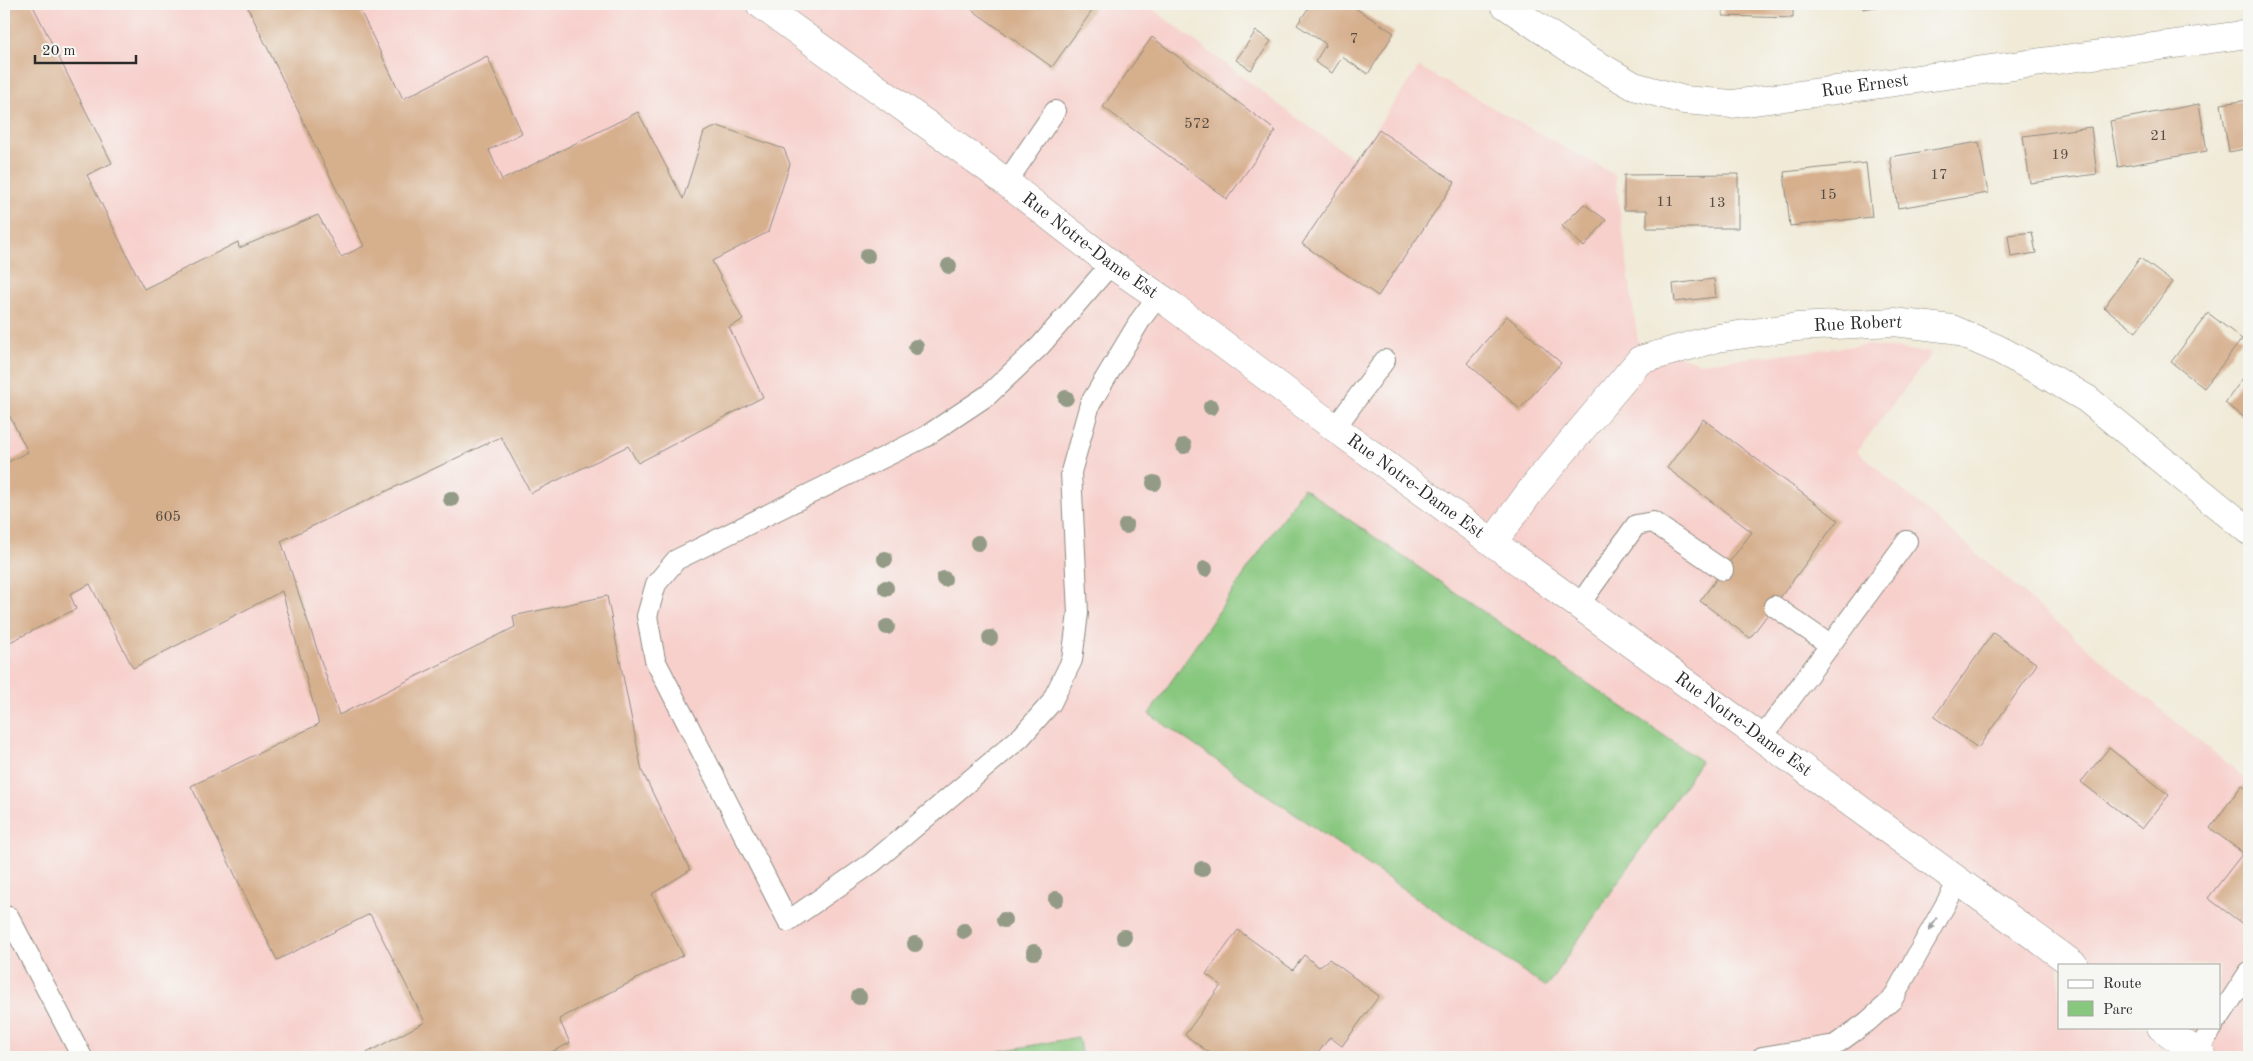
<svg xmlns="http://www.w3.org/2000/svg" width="2253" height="1061" viewBox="0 0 2253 1061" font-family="'Old Standard TT',serif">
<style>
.built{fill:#f7d0cc;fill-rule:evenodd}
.green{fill:#87c77e;stroke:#597954}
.building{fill:#d6af8d}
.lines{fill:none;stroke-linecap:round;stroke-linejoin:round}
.lane-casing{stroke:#8e8a81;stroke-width:22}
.street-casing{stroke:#8e8a81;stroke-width:29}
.secondary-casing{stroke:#8e8a81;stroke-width:29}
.lane{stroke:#fff;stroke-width:20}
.street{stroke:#fff;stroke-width:28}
.secondary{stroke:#fff;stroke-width:28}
.tree{fill:#939b86}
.oneway{fill:#a0a0a0}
.labels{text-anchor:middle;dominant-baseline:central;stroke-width:5;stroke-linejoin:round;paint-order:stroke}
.number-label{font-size:15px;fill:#564c44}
.street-label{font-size:18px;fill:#2b2b2b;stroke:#f6f6f2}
</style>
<rect width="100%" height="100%" fill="#f6f6f2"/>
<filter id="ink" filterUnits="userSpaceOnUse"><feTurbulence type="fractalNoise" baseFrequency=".02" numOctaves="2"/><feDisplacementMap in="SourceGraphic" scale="10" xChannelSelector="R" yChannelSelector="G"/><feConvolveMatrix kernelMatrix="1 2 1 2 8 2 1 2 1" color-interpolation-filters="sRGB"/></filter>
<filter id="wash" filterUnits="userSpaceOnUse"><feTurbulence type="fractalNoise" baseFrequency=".0096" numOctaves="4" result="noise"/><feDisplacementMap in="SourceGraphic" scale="20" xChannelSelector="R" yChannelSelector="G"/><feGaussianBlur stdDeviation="1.12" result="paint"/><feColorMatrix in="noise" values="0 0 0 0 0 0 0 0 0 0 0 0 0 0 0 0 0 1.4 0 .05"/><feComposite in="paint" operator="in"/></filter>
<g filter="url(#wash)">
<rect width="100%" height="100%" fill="#f0ead7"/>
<path class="built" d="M4,4h1142l144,109 65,46 64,-92 196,108 23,167 62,21 166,-18 66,8 -75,98 276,236 116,94v276h-2245zM2059,965h160v62h-160z"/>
<path class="green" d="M1303,488l398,273 -155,226 -397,-273z
M1078,1037l4,20h-113z"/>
<g id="blocks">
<path class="building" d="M4,4h28l80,159 -25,12 57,114 94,-47 1,6 79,-33 23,42 23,-11 -118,-242h111l46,95 84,-43 35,77 -33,17 13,30 136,-68 45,87 21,-67 14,-6 66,23 6,15 -22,68 -56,29 31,59 -14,7 34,70 -125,66 -10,-17 -97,47 -30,-56 -220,104 58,174 176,-88 -2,-11 94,-20 35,175 48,99 -38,24 31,61 -124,64 11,24 -29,14h-182l66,-35 -55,-108 -93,46 -86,-174 128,-62 -37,-133 -149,77 -43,-84 -20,10 6,15 -72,36v-181l24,-12 -24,-47z
M964,4h133l-45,63z
M1311,4h38l45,29 -26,41 -26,-17 -10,16 -17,-11 11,-18 -29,-19z
M1688,4h105v14l-70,-2v-7l-35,-2z
M1863,4h24v1l-24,4z
M1256,31l15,10 -20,29 -15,-10z
M1152,37l124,94 -49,68 -124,-92z
M2249,100v48l-20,4 -8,-48z
M2199,104l8,47 -89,16 -8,-46z
M2091,127l6,47 -67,9 -7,-47z
M1379,130l76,52 -77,114 -76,-52z
M1979,142l9,51 -90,15 -8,-51z
M1866,163l6,54 -82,9 -6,-54z
M1738,174v54h-91v-18h-23v-35z
M1584,204l22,16 -22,27 -22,-21z
M2032,232l4,21 -25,4 -3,-22z
M2140,258l32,24 -36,50 -32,-25z
M1714,279l2,18 -41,5 -2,-18z
M2208,313l34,26 -38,49 -33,-26z
M1507,316l54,47 -41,46 -53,-46z
M2249,370v51l-24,-18z
M1703,419l135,101 -88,118 -50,-37 52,-69 -85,-64z
M1993,633l44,31 -59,84 -44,-31z
M2109,748l60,47 -27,34 -61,-47z
M2242,785l7,6 -1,137 -40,-30 35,-45 -33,-25z
M1238,930l55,40 11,-15 15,12 10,-8 50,37 -37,50 -12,-9 -15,20h-100l-30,-22 36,-50 -15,-11z"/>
</g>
</g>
<g filter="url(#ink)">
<use href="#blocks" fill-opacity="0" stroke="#8e8a81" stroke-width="1"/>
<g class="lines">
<g class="lane-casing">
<path id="lane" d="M1006,183l49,-72
M1111,264l-71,82 -52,49 -63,42 -249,123 -20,24 -9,32 8,44 133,261 84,-58 149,-126 30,-34 21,-43 6,-47 -7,-141 19,-68 51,-85 17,-23
M1335,428l50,-68
M1579,605l57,-80 17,-3 70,48
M1774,606l56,39
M1761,739l146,-198
M4,919l5,-2 73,140
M2219,1018l30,-46
M2196,1053l17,-26
M1762,1057l73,-12 32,-23 25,-22 66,-118"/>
</g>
<g class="street-casing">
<g id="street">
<path id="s1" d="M1504,4l68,46 62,36 50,14 48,4 517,-70"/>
<path id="s2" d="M1493,542l42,-57 105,-125 77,-22 79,-11 98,-5 58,7 46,20 41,22 48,28 162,132"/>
</g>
</g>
<g class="secondary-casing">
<g id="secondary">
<path id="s3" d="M760,4l230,166 121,94 60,41 164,123 739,537"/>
<path d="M2161,1027l42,30"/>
</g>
</g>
<use href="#lane" class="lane"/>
<use href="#street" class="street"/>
<use href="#secondary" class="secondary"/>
</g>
<g class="tree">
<circle cx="867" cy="256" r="8"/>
<circle cx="949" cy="266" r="8"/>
<circle cx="916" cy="347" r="8"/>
<circle cx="1066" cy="398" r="8"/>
<circle cx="1211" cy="407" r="8"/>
<circle cx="1184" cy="446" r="8"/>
<circle cx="1154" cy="483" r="8"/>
<circle cx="451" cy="499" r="8"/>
<circle cx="1126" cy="526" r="8"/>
<circle cx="978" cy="543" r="8"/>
<circle cx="885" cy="559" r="8"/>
<circle cx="1205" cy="569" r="8"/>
<circle cx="944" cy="579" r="8"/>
<circle cx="886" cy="588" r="8"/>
<circle cx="887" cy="627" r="8"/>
<circle cx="990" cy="638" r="8"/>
<circle cx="1202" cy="869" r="8"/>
<circle cx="1056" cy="899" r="8"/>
<circle cx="1004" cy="920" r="8"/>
<circle cx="964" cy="931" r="8"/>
<circle cx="1124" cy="937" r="8"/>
<circle cx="915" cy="944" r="8"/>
<circle cx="1034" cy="952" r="8"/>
<circle cx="859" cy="997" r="8"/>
</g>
<defs><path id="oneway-solid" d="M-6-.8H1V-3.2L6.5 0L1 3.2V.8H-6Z" transform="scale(1.25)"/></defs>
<use class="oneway" href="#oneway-solid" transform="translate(1933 924) rotate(119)"/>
</g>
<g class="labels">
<g class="number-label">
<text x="1354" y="39">7</text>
<text x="1197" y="124">572</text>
<text x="2159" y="136">21</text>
<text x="2060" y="155">19</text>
<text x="1939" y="175">17</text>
<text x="1828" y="195">15</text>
<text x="1665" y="202">11</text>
<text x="1717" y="203">13</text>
<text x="168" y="517">605</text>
</g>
<g class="street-label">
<text stroke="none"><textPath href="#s1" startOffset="388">Rue Ernest</textPath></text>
<text stroke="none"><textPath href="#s3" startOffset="409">Rue Notre-Dame Est</textPath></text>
<text stroke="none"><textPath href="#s2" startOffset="456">Rue Robert</textPath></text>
<text stroke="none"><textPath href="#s3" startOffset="814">Rue Notre-Dame Est</textPath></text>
<text stroke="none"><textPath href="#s3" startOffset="1219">Rue Notre-Dame Est</textPath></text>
</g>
</g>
<rect width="2253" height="1061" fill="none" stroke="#f6f6f2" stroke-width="20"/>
<rect x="2058" y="964" width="162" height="65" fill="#f6f6f2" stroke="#a5a5a2"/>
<rect x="2068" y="980" width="25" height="8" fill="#ffffff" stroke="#a5a5a2"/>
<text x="2103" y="988" font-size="15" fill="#2b2b2b">Route</text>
<rect x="2068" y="1001" width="25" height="15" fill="#87c77e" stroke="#a5a5a2"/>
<text x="2103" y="1014" font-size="15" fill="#2b2b2b">Parc</text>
<path d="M35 55v8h101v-8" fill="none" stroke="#2b2b2b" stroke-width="2.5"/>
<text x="42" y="55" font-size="15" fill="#2b2b2b" stroke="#f6f6f2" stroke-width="4" paint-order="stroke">20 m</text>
</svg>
